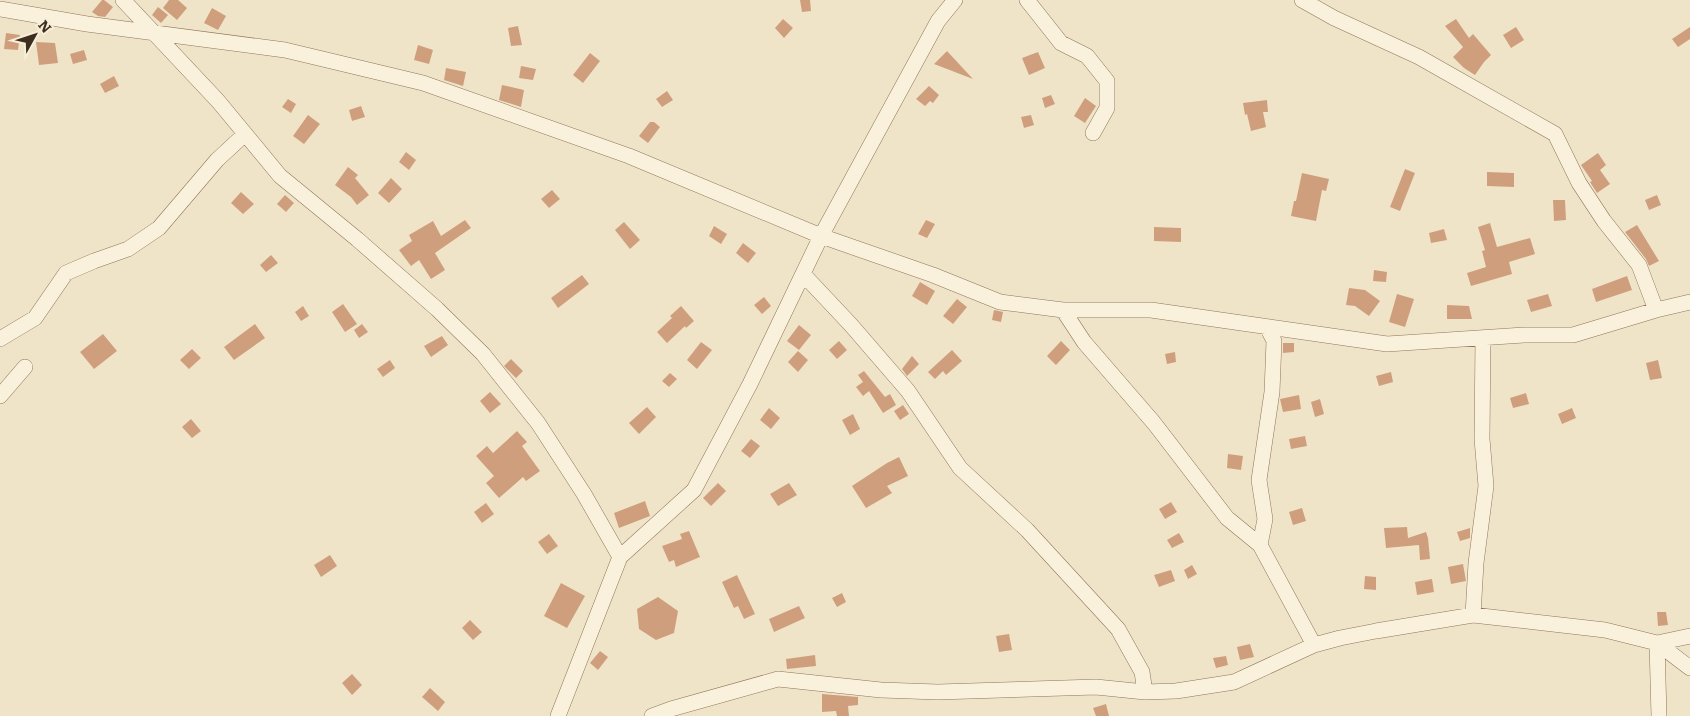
<svg xmlns="http://www.w3.org/2000/svg" width="1690" height="716" viewBox="0 0 1690 716" font-family="Literata,serif">
<style>
.building{fill:#cf9f7d}
.lines{fill:none;stroke-linecap:round;stroke-linejoin:round}
.minor-casing{stroke:#8d765c;stroke-width:16}
.minor{stroke:#faf1dc;stroke-width:15}
</style>
<rect width="100%" height="100%" fill="#f0e4c8"/>
<path class="building" d="M102,0h2l9,7 -8,10 -7,-1 -6,-4z
M169,0h9l9,8 -10,12 -14,-12z
M800,0h10l1,11 -9,1z
M158,7l10,8 -7,8 -9,-8z
M212,8l14,8 -8,14 -14,-7z
M783,19l10,9 -9,10 -9,-10z
M1456,19l13,19 4,-4 18,21 -7,7 -9,13 -11,-7 -11,-11 10,-10 -18,-21z
M518,26l4,19 -11,1 -3,-18z
M1516,27l8,13 -13,8 -8,-13z
M1690,27v12l-12,8 -6,-8z
M6,33l14,2 -2,15 -14,-1z
M36,42l19,1 3,20 -19,2z
M418,45l15,5 -4,14 -15,-4z
M84,50l3,10 -14,4 -3,-10z
M947,51l26,28 -39,-15z
M1038,52l7,16 -16,7 -7,-17z
M590,53l10,8 -17,22 -10,-8z
M521,66l15,3 -3,11 -14,-2z
M446,68l20,4 -3,14 -19,-6z
M114,76l5,10 -14,7 -5,-9z
M502,85l22,5 -3,17 -22,-7z
M929,86l10,9 -6,8 -3,-2 -5,5 -9,-7z
M667,91l6,9 -11,7 -6,-8z
M1051,95l4,9 -10,4 -3,-10z
M1085,98l11,8 -11,17 -11,-7z
M288,99l8,5 -5,9 -9,-6z
M1267,100l1,12h-5l3,15 -15,4 -4,-17 -2,1 -2,-12z
M361,106l4,11 -13,4 -3,-11z
M308,115l12,9 -16,20 -11,-8z
M1031,115l3,10 -10,3 -3,-11z
M650,122h4l6,5 -12,16 -9,-7z
M406,152l10,8 -7,10 -10,-8z
M1598,153l8,12 -6,5 10,14 -13,9 -7,-11 2,-1 -11,-16z
M348,167l10,8 -3,3 14,17 -12,10 -6,-8 -16,-12z
M1405,169l10,4 -15,38 -10,-4z
M1487,172l27,1v14l-27,-1z
M1302,173l27,6 -3,12 -4,-1 -6,31 -25,-5 3,-15h2z
M391,178l11,11 -13,14 -11,-10z
M552,190l8,9 -11,9 -8,-9z
M241,192l13,12 -11,10 -12,-11z
M285,195l9,8 -8,9 -9,-8z
M1657,195l4,10 -12,5 -4,-10z
M1553,200h12l1,20 -12,1z
M465,220l6,8 -36,25 10,17 -14,9 -12,-19 -8,6 -12,-16 13,-9 -3,-6 24,-14 8,15z
M926,220l9,4 -8,14 -9,-4z
M624,222l16,18 -10,9 -15,-19z
M1490,223l7,24 33,-9 5,16 -26,8 3,12 -41,12 -4,-13 19,-6 -4,-16 3,-1 -7,-23z
M1637,225l22,36 -10,5 -3,-7 -21,-27z
M714,226l13,8 -6,10 -12,-8z
M1154,227l27,1v14l-27,-1z
M1444,229l3,11 -16,3 -2,-10z
M743,243l13,10 -8,10 -12,-10z
M271,255l7,8 -12,9 -6,-7z
M1374,270l13,2 -1,10 -13,-1z
M582,275l7,9 -31,24 -7,-10z
M1627,276l5,14 -36,12 -4,-13z
M920,282l15,9 -8,14 -15,-9z
M1349,288l16,2 15,11 -11,15 -14,-10 -9,-1z
M1397,294l17,5 -9,28 -16,-5z
M1548,294l4,12 -21,6 -4,-12z
M764,297l7,9 -9,8 -8,-9z
M957,299l10,8 -14,17 -10,-8z
M343,304l14,20 -12,8 -13,-20z
M1447,305l22,1 3,13h-25z
M303,306l6,10 -8,5 -6,-9z
M681,306l13,15 -8,7 -1,-2 -18,17 -10,-11 15,-14 -2,-2z
M994,310l9,2 -2,10 -9,-2z
M255,324l10,14 -31,22 -10,-13z
M362,324l6,8 -9,6 -5,-8z
M799,325l12,10 -12,15 -12,-9z
M103,334l14,17 -23,18 -14,-17z
M442,336l6,9 -17,12 -7,-11z
M839,341l8,9 -10,9 -8,-9z
M1061,341l9,9 -14,15 -9,-9z
M701,342l11,8 -15,19 -10,-9z
M1283,343h11v9l-11,1z
M192,349l9,9 -12,11 -9,-9z
M952,350l10,11 -16,14 -3,-4 -8,8 -7,-7z
M798,351l10,9 -10,12 -10,-10z
M1175,352l1,10 -9,2 -2,-10z
M912,356l7,8 -12,12 -5,-7z
M511,359l12,12 -7,7 -12,-12z
M390,360l5,8 -12,9 -6,-8z
M1658,360l4,18 -12,2 -4,-17z
M864,371l21,26 5,-3 6,11 -13,8 -14,-22 -6,5 -7,-9 7,-5 -5,-7z
M1391,372l2,10 -14,4 -3,-10z
M670,373l7,6 -8,8 -7,-6z
M490,392l11,12 -11,9 -10,-12z
M1526,393l3,11 -16,4 -3,-10z
M1299,395l2,14 -18,3 -3,-13z
M1320,399l4,15 -9,3 -4,-15z
M903,405l6,9 -9,6 -6,-9z
M647,407l9,10 -17,17 -10,-11z
M769,408l11,10 -9,11 -11,-9z
M1572,408l4,10 -14,6 -4,-10z
M853,414l7,15 -10,6 -8,-15z
M191,419l10,12 -9,7 -10,-11z
M517,431l10,11 -5,4 18,25 -14,10 -3,-4 -24,21 -13,-15 8,-7 -18,-20 11,-10 6,7z
M1305,436l2,10 -16,3 -2,-10z
M751,439l9,7 -10,12 -9,-7z
M1228,454l15,2 -2,14 -14,-2z
M899,457l9,19 -21,10 5,7 -26,15 -14,-22 35,-23z
M718,483l8,8 -15,15 -8,-8z
M789,483l8,12 -19,11 -8,-12z
M645,501l5,15 -31,12 -5,-15z
M1171,502l6,10 -12,7 -6,-10z
M486,503l8,11 -12,9 -8,-11z
M1302,508l4,13 -13,4 -4,-13z
M1407,527l1,11 18,-6 2,6 2,21 -10,1 -1,-15 -33,3 -2,-20z
M1470,528v10l-10,3 -3,-9z
M689,531l11,26 -24,10 -2,-7 -5,2 -7,-16 20,-7 -2,-5z
M1179,533l5,9 -12,6 -5,-8z
M549,534l9,12 -11,8 -9,-12z
M330,555l7,11 -16,11 -7,-12z
M1463,564l3,17 -15,3 -3,-17z
M1192,565l5,9 -9,5 -4,-9z
M1171,570l4,11 -16,6 -5,-12z
M737,575l18,39 -11,5 -6,-13 -4,2 -12,-26z
M1365,576l11,1v13l-12,-1z
M1432,579l2,13 -17,3 -2,-13z
M561,583l24,13 -18,32 -23,-12z
M842,593l4,9 -9,5 -5,-9z
M658,597l20,14 -4,22 -18,7 -17,-11 -2,-20z
M799,606l6,12 -31,14 -5,-13z
M1657,612h9l2,13 -10,1z
M470,620l12,12 -9,8 -11,-12z
M1009,634l3,16 -13,2 -3,-16z
M1250,644l4,13 -14,3 -3,-13z
M600,651l8,6 -10,13 -8,-7z
M815,655l1,11 -29,3 -1,-10z
M1226,656l2,9 -12,3 -3,-10z
M352,674l10,11 -10,10 -10,-12z
M430,688l15,14 -7,9 -16,-14z
M822,694l36,3v8l-10,1 1,10h-12l-1,-5 -14,1z
M1106,704l3,12h-13l-3,-8z"/>
<g class="lines">
<g class="minor-casing">
<path id="minor" d="M123,0l95,101 62,75 77,63 80,70 46,45 55,69 46,71 36,63
M1027,0l34,43 26,13 20,25v27l-14,25
M1302,0l32,18 85,39 136,77 24,49 25,38 35,44 17,45
M0,9l87,15 198,26 138,33 206,73 192,80 112,39 67,27 63,8h88l236,34 137,-9h49l83,-25 34,-8
M803,274l48,51 57,66 52,77 67,62 91,99 24,43 3,20
M1063,310l21,32 70,81 73,95 33,27 54,100
M0,339l35,-21 31,-45 28,-12 34,-12 31,-21 58,-68 28,-26
M0,396l25,-29
M1260,545l5,-26 -6,-39 13,-88 2,-51 -7,-14
M1473,615l3,-52 10,-77 -4,-47 1,-101
M1657,643l2,73
M1657,643l33,25
M558,716l62,-159 74,-67 56,-106 71,-148 117,-215 17,-21
M652,716l19,-7 107,-30 103,11 57,2 158,-5 49,5 31,-1 58,-9 80,-37 26,-7 36,-7 97,-16 132,15 52,13 33,-7"/>
</g>
<use href="#minor" class="minor"/>
</g>
<g transform="translate(35 35) rotate(50)" stroke="#f7eed8" stroke-width="4" paint-order="stroke">
<path d="M0-4L9 19L0 12L-9 19Z" fill="#3d2e20"/>
<text y="-8" font-size="14" font-weight="bold" text-anchor="middle" fill="#3d2e20">N</text>
</g>
</svg>
